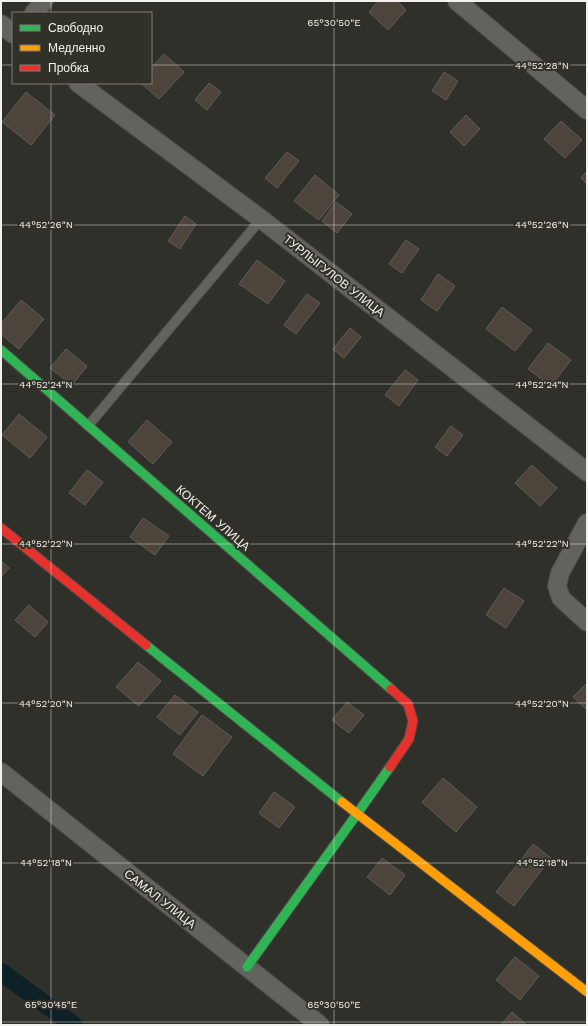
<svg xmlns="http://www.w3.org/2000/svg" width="588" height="1026" viewBox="0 0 588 1026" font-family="'Work Sans',sans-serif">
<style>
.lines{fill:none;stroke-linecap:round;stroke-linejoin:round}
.canal{stroke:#0d2127;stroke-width:18}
.building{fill:#4d443c;stroke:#5f5e5a}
.lane-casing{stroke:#4c4b48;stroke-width:11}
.street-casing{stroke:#4c4b48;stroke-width:20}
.fast-casing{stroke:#4c4b48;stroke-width:11}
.slow-casing{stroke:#4c4b48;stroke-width:11}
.jam-casing{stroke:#4c4b48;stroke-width:11}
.lane{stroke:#62625e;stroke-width:9}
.street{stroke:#62625e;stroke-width:18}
.fast{stroke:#30b455;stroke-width:9}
.slow{stroke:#ff9f0a;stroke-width:9}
.jam{stroke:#e5322d;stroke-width:9}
.ticks{fill:none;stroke:#f2f1ec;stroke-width:1;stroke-opacity:0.45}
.labels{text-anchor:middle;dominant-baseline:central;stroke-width:4;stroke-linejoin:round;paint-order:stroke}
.street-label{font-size:12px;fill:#f2f1ec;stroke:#323129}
.ticks-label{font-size:10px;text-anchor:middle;fill:#f2f1ec;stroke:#323129;stroke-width:4;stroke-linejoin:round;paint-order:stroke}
</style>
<rect width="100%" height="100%" fill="#30302b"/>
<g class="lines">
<path class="canal" d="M1,972l73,53"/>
</g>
<path class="building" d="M378,1h19l9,9 -18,20 -19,-18z
M164,54l20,18 -25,27 -18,-16h10v-15z
M444,72l14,9 -12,19 -14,-9z
M209,83l12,9 -14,18 -12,-10z
M26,92l29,23 -24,30 -29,-23z
M466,115l14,14 -16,17 -14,-14z
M561,121l21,19 -17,18 -21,-19z
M287,152l12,9 -22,27 -12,-10z
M587,171v13l-6,-6z
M315,175l24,20 -20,25 -25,-19z
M336,202l16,12 -15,19 -15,-12z
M185,216l11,8 -16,25 -12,-8z
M406,240l13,9 -17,24 -13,-9z
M257,260l28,21 -17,23 -29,-20z
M438,274l17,12 -18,25 -16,-11z
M307,294l13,9 -24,31 -12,-9z
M21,300l23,19 -25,30 -18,-15v-10z
M502,307l30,23 -17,21 -29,-22z
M350,328l11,9 -17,21 -11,-9z
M548,343l23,17 -20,26 -23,-17z
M66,349l21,17 -15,19 -22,-17z
M405,370l13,10 -19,26 -14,-11z
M19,414l28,23 -17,21 -28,-23z
M147,420l25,22 -19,22 -25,-22z
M451,426l12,9 -16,21 -12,-9z
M532,465l25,23 -17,18 -25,-23z
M87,470l16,12 -18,23 -16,-12z
M143,518l26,18 -14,19 -25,-18z
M1,561l8,7 -8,9z
M504,588l20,13 -18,27 -20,-13z
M29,605l19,17 -13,15 -20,-17z
M138,662l23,19 -22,25 -23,-19z
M587,683v27l-14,-13z
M175,695l23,17 -18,23 -23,-18z
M347,702l17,13 -15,18 -17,-13z
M202,715l30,22 -29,39 -30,-22z
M443,778l34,29 -21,25 -34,-30z
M274,792l21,15 -16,21 -20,-15z
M533,844l18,14 -37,48 -18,-14z
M382,858l23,17 -15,20 -23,-18z
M515,957l24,19 -19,24 -24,-20z
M512,1012l15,13h-26z"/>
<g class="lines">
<g class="lane-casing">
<path id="lane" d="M88,426l173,-207"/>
</g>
<g class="street-casing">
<path id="street" d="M457,1l130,109
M34,13l10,-12
M1,24l12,10
M78,83l183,136 326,253
M587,523l-27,50 -3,13 4,12 26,24
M1,772l319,253"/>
</g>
<g class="fast-casing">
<path id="fast" d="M1,350l390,339
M146,645l196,157
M247,967l110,-153 33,-47"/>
</g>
<g class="slow-casing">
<path id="slow" d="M342,802l245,190"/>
</g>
<g class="jam-casing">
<path id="jam" d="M1,528l145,117
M390,767l19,-28 4,-18 -5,-17 -17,-15"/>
</g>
<use href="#lane" class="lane"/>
<use href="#street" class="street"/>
<use href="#fast" class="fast"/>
<use href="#slow" class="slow"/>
<use href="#jam" class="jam"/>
</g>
<path class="ticks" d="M51,1v12M334,1v1024M1,65h12M151,65h436M51,83v942M1,225h586M1,384h586M1,544h586M1,703h586M1,863h586M1,1022h586"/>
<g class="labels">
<g class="street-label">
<text transform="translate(334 276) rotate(38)">ТУРЛЫГУЛОВ УЛИЦА</text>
<text transform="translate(213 518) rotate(41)">КОКТЕМ УЛИЦА</text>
<text transform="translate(160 899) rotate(38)">САМАЛ УЛИЦА</text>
</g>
</g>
<g class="ticks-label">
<text x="334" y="26">65°30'50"E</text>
<text x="542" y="69">44°52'28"N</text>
<text x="46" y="228">44°52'26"N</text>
<text x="542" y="228">44°52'26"N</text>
<text x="46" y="388">44°52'24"N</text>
<text x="542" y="388">44°52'24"N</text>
<text x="46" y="547">44°52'22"N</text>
<text x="542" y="547">44°52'22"N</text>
<text x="46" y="707">44°52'20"N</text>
<text x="542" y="707">44°52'20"N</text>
<text x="46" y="866">44°52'18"N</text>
<text x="542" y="866">44°52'18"N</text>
<text x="51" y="1008">65°30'45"E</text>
<text x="334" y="1008">65°30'50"E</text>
</g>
<rect width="588" height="1026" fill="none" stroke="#f2f1ec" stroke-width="4"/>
<rect x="12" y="12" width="140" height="72" fill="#323129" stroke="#7f7e77"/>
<rect x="20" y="25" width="20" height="6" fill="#30b455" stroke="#7f7e77"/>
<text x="48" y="32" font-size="12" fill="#f2f1ec">Свободно</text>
<rect x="20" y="45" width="20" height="6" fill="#ff9f0a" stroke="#7f7e77"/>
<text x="48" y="52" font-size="12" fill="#f2f1ec">Медленно</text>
<rect x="20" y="65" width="20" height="6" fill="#e5322d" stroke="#7f7e77"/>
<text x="48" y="72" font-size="12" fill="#f2f1ec">Пробка</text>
</svg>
